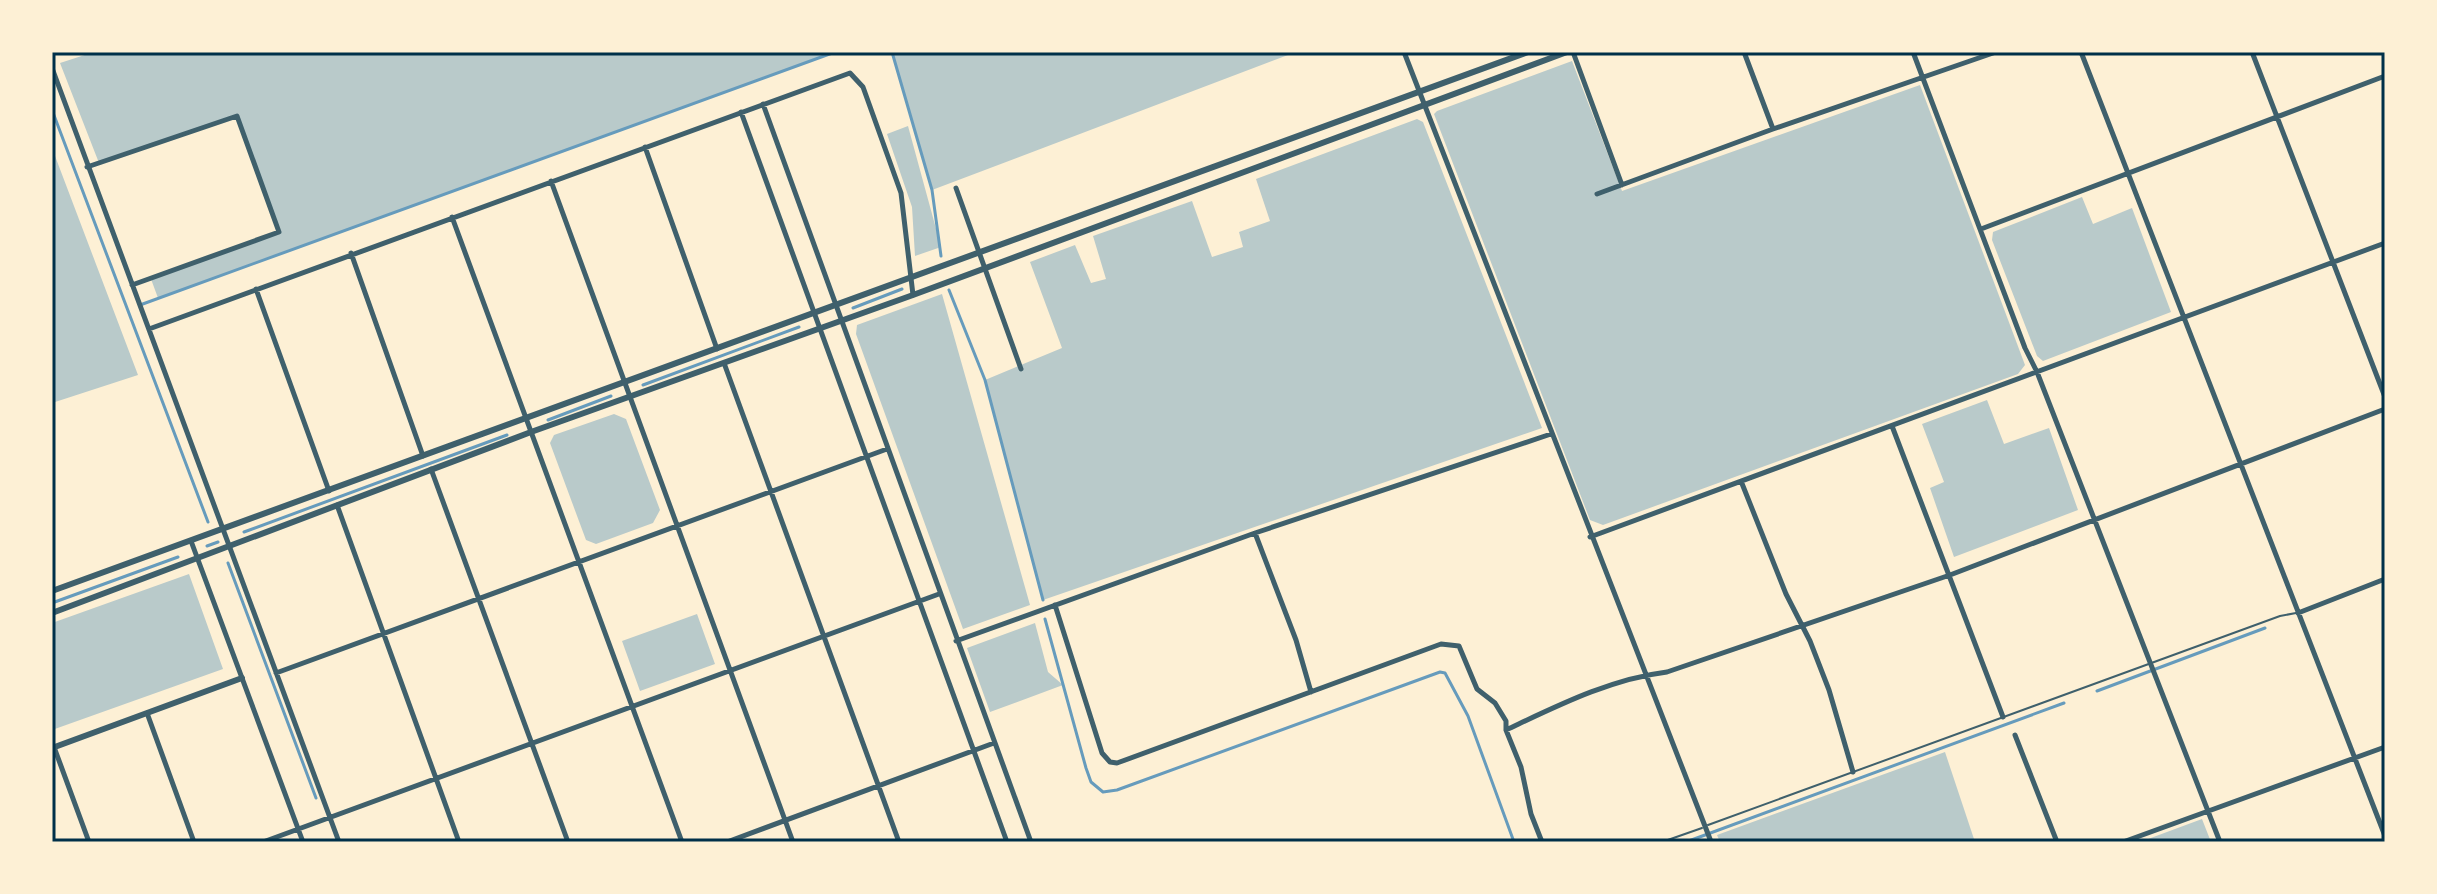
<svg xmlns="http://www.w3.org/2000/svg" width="2437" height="894" viewBox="0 0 2437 894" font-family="Roboto,sans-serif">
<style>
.green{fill:#b9caca}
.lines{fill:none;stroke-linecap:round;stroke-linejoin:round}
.stream{stroke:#669bbc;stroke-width:3}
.service{stroke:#3f606c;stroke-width:2}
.minor{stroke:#3f606c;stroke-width:5}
.tertiary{stroke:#3f606c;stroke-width:6}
.neatline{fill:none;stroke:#003049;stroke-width:3}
</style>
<rect width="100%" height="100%" fill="#fdf0d5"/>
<path class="green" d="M94,52h740l-676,246 -7,-19 128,-47 -42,-115 -138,46 -39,-100z
M892,52h404l-364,138z
M1572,61l50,130 298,-106 105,280 -7,9 -415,151 -13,-5 -156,-406 3,-3z
M1417,119l6,3 119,306 -499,172 -58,-220 77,-32 -32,-86 45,-17 16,38 15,-4 -13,-43 99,-35 20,56 31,-10 -4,-15 31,-11 -14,-42z
M908,126l33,121 -26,9 -3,-49 -25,-73z
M52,148l86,227 -86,28z
M2082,197l11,27 39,-16 39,104 -128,49 -6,-5 -45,-116 1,-8z
M942,294l88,311 -67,24 -107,-295 1,-9z
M1987,400l17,44 45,-16 29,82 -124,47 -24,-69 14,-6 -22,-58z
M614,414l12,5 34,91 -7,13 -57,21 -10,-4 -36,-97 4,-8z
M189,574l34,95 -171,61v-107z
M697,614l18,50 -75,27 -18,-50z
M1035,623l13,49 15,13 -73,27 -23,-64z
M1945,752l30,90h-255l-3,-7z
M2202,819l9,23h-71z"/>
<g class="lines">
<path class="stream" d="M892,52l40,138 9,66
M52,110l156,412
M949,290l36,90 58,220
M140,305l695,-253
M853,308l49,-19
M643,385l156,-58
M548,420l63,-24
M244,532l263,-97
M207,546l11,-4
M228,563l88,235
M52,603l126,-46
M1045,619l41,149 5,14 12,10 14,-2 323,-118 5,1 23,43 46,126
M2097,691l168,-63
M1686,842l378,-139"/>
<path class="service" d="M1708,825l572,-209 16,-3
M1662,842l40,-14"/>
<path class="minor" d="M1404,52l306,787
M1573,52l49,133
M1744,52l29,77
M1913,52l112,296 12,24 183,470
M2081,52l304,784
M2252,52l133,345
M52,68l287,774
M763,104l268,738
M741,112l266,730
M645,147l72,202
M87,167l150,-51 42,116 -147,53
M551,181l242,661
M956,188l65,181
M1597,194l176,-65 223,-77
M452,217l230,625
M1981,229l404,-153
M351,253l72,203
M256,289l73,202
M149,329l701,-256 13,14 38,106 12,102
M724,363l175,479
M1892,426l111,291
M431,469l137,373
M1741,481l45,113 24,47 19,49 24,82
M337,505l122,337
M1255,533l41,107 15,52
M1590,537l795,-294
M191,541l112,301
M1055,605l47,148 8,9 7,1 324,-119 18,2 18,43 18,14 11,18v9l15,37 10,47 11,28
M2298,613l87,-34
M956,641l299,-108 296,-99
M276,673l611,-224
M147,713l47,129
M1506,730c51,-24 104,-51 161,-58l283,-97 435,-166
M2015,735l42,107
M54,747l35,95
M263,842l676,-248
M727,842l267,-99
M2123,842l262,-95"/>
<path class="tertiary" d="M52,591l1476,-539
M52,613l479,-181 382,-137 654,-243
M52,748l190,-70"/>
</g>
<rect width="2437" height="894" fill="none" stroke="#fdf0d5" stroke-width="108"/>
<rect x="54" y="54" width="2329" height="786" class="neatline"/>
</svg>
